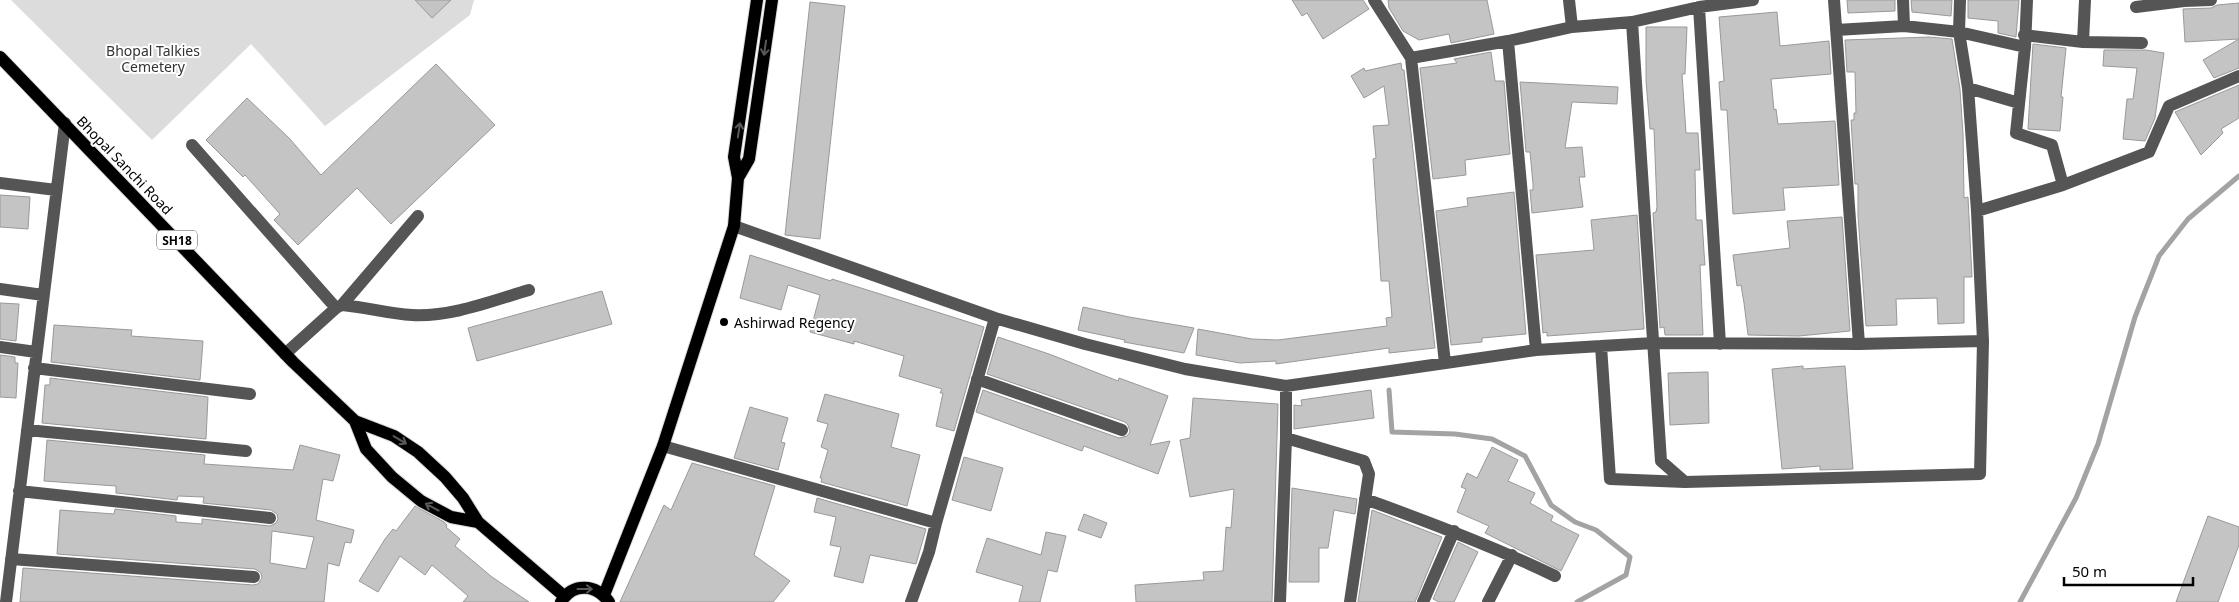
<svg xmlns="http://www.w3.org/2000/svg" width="2239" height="602" viewBox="0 0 2239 602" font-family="'Noto Sans',sans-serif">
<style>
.green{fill:#dcdcdc}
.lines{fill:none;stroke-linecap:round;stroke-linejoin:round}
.stream{stroke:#a3a3a3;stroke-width:5}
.building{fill:#c4c4c4;stroke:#999;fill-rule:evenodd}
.major-casing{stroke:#dbdbdb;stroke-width:14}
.minor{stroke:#555;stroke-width:12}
.major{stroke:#000;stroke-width:12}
.oneway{stroke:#595959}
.poi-dot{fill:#000;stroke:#fff;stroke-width:2}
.labels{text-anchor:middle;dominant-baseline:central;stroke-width:4;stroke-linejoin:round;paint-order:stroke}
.shield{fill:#fff;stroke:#4c4c4c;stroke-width:1}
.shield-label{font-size:12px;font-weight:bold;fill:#000}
.park-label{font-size:14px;fill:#333;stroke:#fff}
.street-label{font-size:14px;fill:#000;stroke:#fff}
.poi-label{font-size:14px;fill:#000;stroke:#fff;text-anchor:start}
</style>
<rect width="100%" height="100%" fill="#fff"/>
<path class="green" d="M11,0h463l-4,15 -145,111 -74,-82 -99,96z"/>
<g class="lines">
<path class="stream" d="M1389,390l3,42 63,2 37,5 33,17 26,49 24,17 21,8 34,27 -4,18 -49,27
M2020,602l56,-104 22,-54 37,-127 24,-61 29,-37 51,-43"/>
</g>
<path class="building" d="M415,0h36l-19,18z
M1292,0h71l6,9 -46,30 -16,-26 -5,3z
M1388,0h99l7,34 -43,9 -2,-9 -30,6 -16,-9 -14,-23z
M1847,0h48v11l-47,2z
M1911,0h41l-1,16 -39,-4z
M1968,0h51l-3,37 -18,-4v-12l-30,-3z
M810,2l35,4 -25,233 -35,-4z
M2239,3v65l-25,10 -11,-18 36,-21 -54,3 -2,-33 28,-1 6,-3z
M1777,12l3,34 49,-5 2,33 -60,5 3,31 2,-1 2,15 57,-3 4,64 -56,3 2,22 -52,4 -6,-104h-6l-2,-28 5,-1 -5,-64z
M1646,27h41l-2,47h-3l4,59h12l2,37h-5l1,50h6l2,32 1,13h-5l3,70h-38l-1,-8 -4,1 -7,-115 3,-1 1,-5 -3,-78h-4l-4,-48z
M1929,37l23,2 8,50 3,45 1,64 4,-1 4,80h-8v46l-26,1 -1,-26 -41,1 1,26 -31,1 -8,-110v-32h-3l-4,-64h3v-7h2l-1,-41h-8l-2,-32z
M2033,44l33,4 -5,49h2l-3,34 -32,-2z
M2104,50h42l18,3 -9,65 -10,23 -22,-2 4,-40h6l4,-31 -34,-2z
M1491,52l4,29h9l6,73 -45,6 1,15 -33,4 -13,-111 37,-5 -3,-4z
M1401,63l1,7h2l31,278 -46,5v-5l-113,16v-3l-36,2 -44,-8 2,-26 54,10 26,1 109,-14 -1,-8 6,-1 -3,-36h-8l-8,-122 3,-1 -3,-32 16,-1 -5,-39 -20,12 -13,-22 13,-8 1,3z
M436,64l59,61 -104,99 -34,-36 -59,57 -24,-25 6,-6 -35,-39 -2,2 -37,-37 41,-42 42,40 32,37z
M1520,82l98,5 -1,17 -45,-2 -7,46 17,-1 3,30h-6l4,30 -51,6 -2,-23h3v-6l-3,-32h-4z
M2239,85v33l-18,11 2,4 -22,22 -26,-43z
M1514,192l12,142 -44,4v4l-31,3 -15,-134 32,-5 -1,-8z
M0,195l30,2 -2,32 -28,-2z
M1637,215l7,114 -97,7v-4l-4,1 -7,-78 58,-5 -3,-30z
M1842,217l8,114 -51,5 -51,-1 -4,-32 -3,-18 -4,1 -4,-31 57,-7 -3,-27z
M750,255l81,26 1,-2 45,14 107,34 -30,104 -18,-5 7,-33h-3l2,-4 -43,-13 5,-20 -50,-15v3l-44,-12 10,-37 -32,-10 -7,25 -41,-12z
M602,291l10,33 -135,37 -9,-33z
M0,303l19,1 -3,37 -16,-2z
M1083,307l46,10 65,11 -10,25 -60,-11 1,-2 -47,-10z
M54,325l78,5 -1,6 72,5 -3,39 -149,-18z
M998,337l51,17 69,27 1,-3 49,18 -18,49 20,-4 -12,33 -74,-28 -2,5 -106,-39 7,-22 136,48 8,-2 3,-4 -2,-7 -3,-3 -138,-48z
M0,355l15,2v6h3l-2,35 -16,-1z
M1803,366v3l42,-3 8,103 -33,1v-4l-38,3 -10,-100z
M1708,372l1,51 -39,2 -2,-52z
M50,378l158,19 -2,42 -164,-16 3,-38h5z
M1371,390l3,28 -80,11v-24l8,1 -1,-6z
M825,394l74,20 -8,33 29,8 -13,51 -86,-24 1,-4h-2l8,-28 -7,-3 7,-23 -11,-3z
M1193,398l85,6 -6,198h-136l-1,-17 69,-5 -1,-8 20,-1 3,-44 5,1 3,-39 -44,8 -10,-57 10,-2z
M750,407l38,11 -7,24 4,1 -7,27 -44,-12z
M47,440l158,15 -1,9 89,6 7,-25 40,10 -7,26 -10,-2 -7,41 38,10 -3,13 -6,-1 -6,24 -11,-3 -4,39h-304l3,-34 230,17 5,-1 4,-6 -1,-5 -6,-4 -198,-15 3,-44 54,4 1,-5 61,7v6l26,2v-5l68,7 6,-3 2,-4 -1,-5 -6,-4 -68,-7 1,-6 -26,-1 -1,4 -61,-7v-7l-72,-5zM272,531l42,6 -8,32 -36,-6z
M1492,447l26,13 -10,21 27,12 -5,10 23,13 -2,5 28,14 -18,36 -76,-38 4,-7 -32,-14 9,-23 -5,-2 6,-14 10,5z
M964,457l39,11 -12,43 -39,-11z
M692,463l83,23 -21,69 36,26 -17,21h-153l44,-97 7,5z
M1292,488l65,11 -2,15 -21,-4 -6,38h-9v34h-30z
M817,498l109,31 -10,35 -46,-9 -7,28 -29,-7 7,-29 -11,-2 6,-28 -22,-5z
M415,506l29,16 3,3 -1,2 14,12 -5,7 37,31 37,25h-66l5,-6 -36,-31 -7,10 -25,-19 -22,36 -19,-11 26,-42 8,-10 3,2z
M1372,510l70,27 -27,65h-57z
M1084,514l23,9 -6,15 -23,-8z
M2208,516l31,11v18l-21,57h-42z
M1046,532l20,4 -9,36 -9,-2 -8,32h-21l4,-16 -47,-14 11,-34 54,17z
M1458,542l20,10 -24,50h-15l-6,-3z"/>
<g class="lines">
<g class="major-casing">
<path id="major" d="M0,57l293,305 62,59 39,15 24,16 27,25 18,21 15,24 86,74
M738,178l11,-19 23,-159
M355,421l11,28 26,28 29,24 30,16 27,5
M604,595l59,-149 71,-220 4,-48 -4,-21 23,-157
M561,602c12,-20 35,-18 48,0"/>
</g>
<path class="minor" d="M1374,0l37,58 34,305
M1569,0l3,27
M1834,0l25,344
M1903,0l1,26
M2027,0l-2,47 -9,86 36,12 11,40
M1699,7l21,337
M2136,7l48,-6 27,-1
M1632,22l29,439 24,21
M1836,30l68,-4 55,6 66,15
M2024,35l59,7 59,1
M1508,41l28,309
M2083,42l2,-42
M1411,58l97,-17 64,-14 60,-5 67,-15 54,-7
M1968,88l51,15
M192,145l144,163
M0,183l56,7
M1977,211l86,-26 86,-33 20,-46 70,-30
M734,226l261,92 90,26 100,25 101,17 250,-36 65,-4 53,-3 205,1 124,-3
M0,289l43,6
M342,305l76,-89
M1601,346l9,133 75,3 295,-8 3,-133 -6,-130 -9,-123 -9,-56 1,-32
M0,347l36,5
M285,354l51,-46 6,-3c24,2 47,9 70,10 40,2 79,-14 117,-25
M34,368l216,26
M977,379l145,51
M27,430l219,21
M1286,438l78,23 5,13 -19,128
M663,446l273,77 59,-205
M19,491l251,27
M1365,499c64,23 128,47 190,77
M11,559l243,18
M6,602l59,-479
M911,602l18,-50 7,-29
M1280,602l6,-164v-52
M1423,602l31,-71
M1488,602l24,-47"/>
<use href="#major" class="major"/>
</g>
<defs><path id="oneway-shaft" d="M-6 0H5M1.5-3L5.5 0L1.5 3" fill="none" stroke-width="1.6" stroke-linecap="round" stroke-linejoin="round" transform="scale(1.25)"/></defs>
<g class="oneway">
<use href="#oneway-shaft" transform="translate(765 48) rotate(98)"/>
<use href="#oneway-shaft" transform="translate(739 130) rotate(-81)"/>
<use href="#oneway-shaft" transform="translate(400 440) rotate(31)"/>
<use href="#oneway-shaft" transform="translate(432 507) rotate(-152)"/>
<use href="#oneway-shaft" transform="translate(585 589)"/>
</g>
<circle class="poi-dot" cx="724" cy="322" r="5"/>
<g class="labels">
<rect class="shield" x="157" y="230.5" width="40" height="19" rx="4"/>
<g class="shield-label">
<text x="177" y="240">SH18</text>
</g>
<g class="park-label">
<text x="153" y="50">Bhopal Talkies<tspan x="153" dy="16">Cemetery</tspan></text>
</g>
<g class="street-label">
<text transform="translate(125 165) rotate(46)">Bhopal Sanchi Road</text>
</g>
<g class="poi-label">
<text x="734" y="322">Ashirwad Regency</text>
</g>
</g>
<path d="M2064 577v8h129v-8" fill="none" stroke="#000000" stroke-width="2.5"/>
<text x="2072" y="577" font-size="15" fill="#000000" stroke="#ffffff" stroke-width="4" paint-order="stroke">50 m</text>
</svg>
